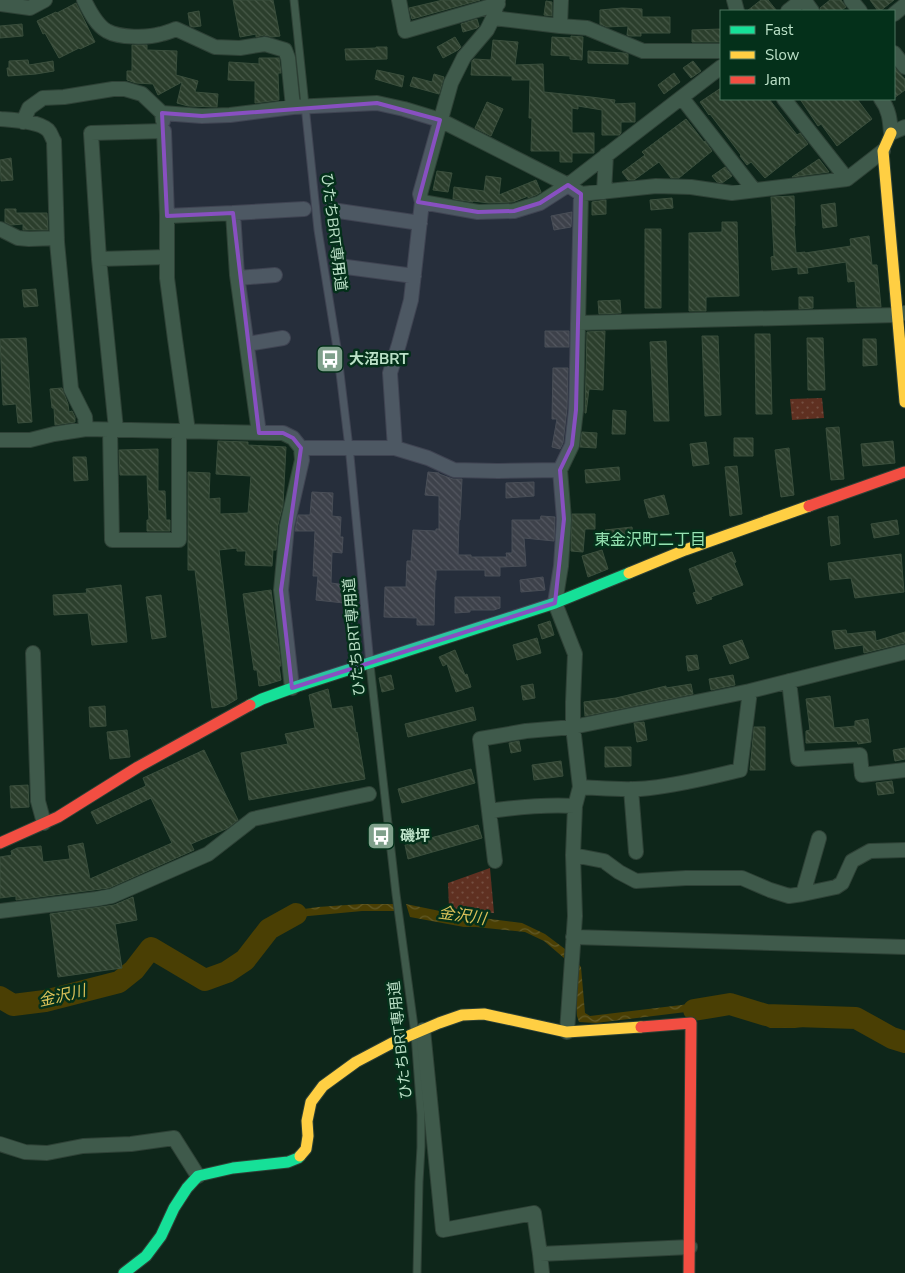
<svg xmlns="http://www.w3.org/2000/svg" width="905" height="1273" viewBox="0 0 905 1273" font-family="'Nunito Sans','Noto Sans JP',sans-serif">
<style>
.grass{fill:url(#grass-dots)}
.water{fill:url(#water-waves)}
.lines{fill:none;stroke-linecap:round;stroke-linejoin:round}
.river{stroke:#4a3f04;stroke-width:22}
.building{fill:url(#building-back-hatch);stroke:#3a4e3c}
.lane-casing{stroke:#2e4136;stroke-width:9}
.street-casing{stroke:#2e4136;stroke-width:16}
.fast-casing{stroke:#2e4136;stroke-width:13}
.slow-casing{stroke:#2e4136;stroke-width:13}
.jam-casing{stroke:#2e4136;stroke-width:13}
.lane{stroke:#3f5a4b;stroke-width:7}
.street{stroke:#3f5a4b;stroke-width:14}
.fast{stroke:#16e098;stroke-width:11}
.slow{stroke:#ffcf43;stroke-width:11}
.jam{stroke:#f24e42;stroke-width:11}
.marked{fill:#8850c1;fill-opacity:0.2;stroke:#8850c1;stroke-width:4;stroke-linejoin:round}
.labels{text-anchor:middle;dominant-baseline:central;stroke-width:5;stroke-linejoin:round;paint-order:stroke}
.street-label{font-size:15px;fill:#bce1c8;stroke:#04301a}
.poi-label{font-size:15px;font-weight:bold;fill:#bce1c8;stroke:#04301a;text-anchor:start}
.neighbourhood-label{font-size:16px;fill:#94e2b1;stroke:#04301a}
.water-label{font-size:16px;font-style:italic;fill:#dac159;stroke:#04301a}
</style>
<defs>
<pattern id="grass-dots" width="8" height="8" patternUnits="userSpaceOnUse" patternTransform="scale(1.25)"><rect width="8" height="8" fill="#5f3021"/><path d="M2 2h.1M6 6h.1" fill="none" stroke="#744e40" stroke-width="1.8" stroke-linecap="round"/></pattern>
<pattern id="water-waves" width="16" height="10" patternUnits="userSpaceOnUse" patternTransform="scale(1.25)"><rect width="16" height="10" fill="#4a3f04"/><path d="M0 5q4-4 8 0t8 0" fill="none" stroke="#625a27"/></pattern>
<pattern id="building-back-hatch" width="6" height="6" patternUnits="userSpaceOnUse" patternTransform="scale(1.25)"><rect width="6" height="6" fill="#2b3e2c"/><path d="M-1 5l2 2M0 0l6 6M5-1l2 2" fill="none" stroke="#485a49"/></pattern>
</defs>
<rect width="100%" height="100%" fill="#0e261a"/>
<path class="grass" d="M822,398l2,20 -32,2 -2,-21z
M490,868l4,45 -45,-4 -1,-26z"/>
<path class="water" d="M361,904h34l1,7h-34l-64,6 -27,15 -4,-7 30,-15 21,-3z
M406,904l53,11 63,8 23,11 20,15 -1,9 -20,-17 -19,-9 -49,-5h-12l-54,-10z
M576,961l5,6 4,46 5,3 133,-16 -1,12 -32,6 -4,-6 -90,11 -17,-1 -2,-6 -2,-44z
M726,999l33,18 15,2 20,2 18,-1 41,-7 10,3 29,17 12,5 -4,6 -9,-4 -35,-20 -61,8h-25l-33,-15 -12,-1z"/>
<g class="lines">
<path class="river" d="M0,997l13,8 32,-4 74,-19 15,-12 17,-22 54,32 22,-8 18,-12 24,-31 27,-15
M694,1010l36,-6 36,11 90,3 36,20 13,4"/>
</g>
<path class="building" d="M233,0h40l7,36 -8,1 -8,-2 -8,2v-3l-16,3z
M443,0h37l-68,19 -3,-11z
M761,0h7l9,11h-30z
M830,0h11l5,7 -6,4h-19l-1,-3z
M870,0h24l-14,11h-2z
M546,1l6,1v14l-8,-1z
M76,3l19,39 -15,7 -1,-1 -20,10 -14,-25 -2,1 -6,-13 19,-9 1,1z
M622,8l20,1v8h28v16h-29v3h-11l-3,-1 1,-9 -21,1 -7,-3v-14z
M199,11l2,15 -8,1 -3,-1 -2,-13z
M477,19l2,7 -2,2 -14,4 -2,-8z
M22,24l1,12 -23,2v-12z
M721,29v13h-29v-12z
M571,36l12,1 -1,23 -12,-1v-3l-19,-1 1,-18 19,1z
M455,37l6,10 -3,3 -15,8 -6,-11z
M493,40l25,2 -3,23 28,-1 1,28 47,5 24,3 -1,4 21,-1v19h-14v11l-2,2h-17v-25l-24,-4v3l-6,-1v25h22v20h-22v9h-12v-11h-29l1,-33h-3l1,-38h-18v-4l-41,-1 1,-14 2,-2 17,1z
M132,45h15v5l30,1 -1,24 22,6 -3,11 23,2 -1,13 -29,-1 -11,-3 5,-21 -24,13 -5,-11 -17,-1 -9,-3v-9h5z
M376,47h11v12l-41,1 -1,-11 31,-1z
M588,51l36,2 4,1v10l-40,-1z
M259,58h20l2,15h-3l1,27 -24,3v-22l-27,-1 1,-18 30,2z
M28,60l1,5 24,-4 1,10 -18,3 -28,2 -1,-8h2v-7z
M693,61l8,10 -10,7 -8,-10z
M894,67l11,12v11l-11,8z
M377,70l27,6 -2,11 -27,-8z
M674,73l6,9 -16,12 -6,-9z
M434,74l10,3 -5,17 -29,-8 3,-9 19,5z
M721,88v11h48l28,36 3,-2 8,11 -43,34 -14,-16 -4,3 -7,-9 1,-1 -31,-41 -1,1 -9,-13z
M800,99h57l15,20 -35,27 -16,-22 -3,2z
M487,102l16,7 -12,27 -16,-8z
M686,119l18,23 1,-1 7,10 -33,27h-8l-12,-16 -25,18h-6l-6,-8 23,-17 -3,-3z
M11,158l2,22 -12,1 -1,-21z
M819,159l10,13 -37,5z
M725,167l7,9 -10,7 -5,-1 -5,-6z
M437,171l15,2 -4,19 -15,-2z
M486,176l15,2 -2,17 37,-15 5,12 -5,3 -8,3v-2l-15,6 -24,1 -16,-2v1l-20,-3 1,-12 30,4z
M794,196l1,30h-1l2,27 9,-1v1l46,-7 -1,-7 19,-3 3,29h5l4,42h-24l-2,-26 -7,1 -2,-20 -39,6 1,5 -10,1v-7l-26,3 -1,-13 3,-1 -3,-59z
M672,198l1,10 -22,2 -1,-10z
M606,200v14l-14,1v-13z
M835,203l2,23 -14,2 -2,-23z
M5,209h11v4h31l1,17h-25v-6l-12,1 -6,-3z
M572,212l-1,15 -17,3 -3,-14z
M722,222h15l2,74 -33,1v14h-17v-78l33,-1z
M645,229h16v79h-16z
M36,289l2,17 -14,1 -2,-17z
M799,297h14v11l-14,1z
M620,300l1,13 -22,1 -1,-13z
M545,331h24v16h-24z
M605,331l-2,59 -14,-1 -3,24h-1l2,-81z
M755,334h15l2,80h-16z
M702,336h16l3,79 -16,1z
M26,338l6,84 -14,1 -2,-19 -13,1 -3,-66z
M807,338h16l2,52h-17z
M863,339h13l1,26 -14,1z
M666,341l3,80h-15l-4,-79z
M553,368h15l-1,41 -4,34 -3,6 -8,-2 5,-28h-5z
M62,388l6,16 1,8 3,-1 3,6v5l-20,3 -1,-17h-2l-2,-19z
M613,410l13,1 -1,23h-13z
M839,427l5,52 -13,1 -5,-52z
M582,432l15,1 -1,15 -16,-1z
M734,438h19v18h-19z
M218,441l30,1v3l38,2 -3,58 -5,20 -2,25h-3l-1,16 -27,-1 1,-14h-9v-3l-18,2 18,149 -12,7 -13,2 -17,-138h-7v-98l22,1 -1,26 11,-1v16l28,-1 3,-37 -35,-2z
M893,441l2,22 -32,3 -2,-22z
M706,442l3,22 -16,2 -3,-22z
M789,448l5,47 -13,2 -6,-47z
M158,449v42h7l1,29h4v11h-23v-11h2l-2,-45h-27l-1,-25z
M73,457h13l2,23 -14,1z
M737,466l5,48 -12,2 -5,-49z
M619,467l1,13 -34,3 -1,-13z
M428,472l11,1v1l14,5h9l-2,41h-1l-1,35h13v2h36l-1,-4h6v-33h28l1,-4 14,1 -1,24 -30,-3 2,28 -26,1v9h-15v-6h-49v10h-1l-1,45h-17v-7l-33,-1 1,-30h21l1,-26h4l2,-31 23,1v-2h3v-33l-14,-1z
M534,482v14l-28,2v-15z
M312,492l21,1 -1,23 9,1 -1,20h3l-1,16 -10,-1 -1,31 15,2 -2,18 -28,-3 2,-24h-5l2,-45h-20l3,-16h12z
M664,495l5,19 -20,4 -5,-18z
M572,514h23v15h-10l-2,23 -12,-1z
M838,516l2,28 -9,2 -3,-29z
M897,520l2,14 -25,4 -3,-14z
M632,527l2,15 -27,3 -2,-15z
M602,550l6,19 -20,8 -6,-21z
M732,552l4,10 -2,1 9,22 -32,12 1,2 -15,5 -4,-11 3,-1 -7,-23z
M901,554l3,38 -49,6 -4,-20 -21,2 -2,-17z
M543,577l2,13 -24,2 -1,-12z
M121,585l6,57 -35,3 -4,-32 -34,2 -1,-20 34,-2 -1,-4z
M271,590l10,76h-2l2,14 -16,5 -6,1 -2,-16h-3l-11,-76z
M161,595l5,42 -14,2 -6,-42z
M455,597h45v11l-6,2h-24v2l-15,1z
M550,621l4,14 -12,4 -4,-14z
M846,630l1,4 28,-3 1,10 29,-9v11l-41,10 -1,-8 -28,4 -3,-18z
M537,638l4,15 -24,7 -4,-15z
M742,640l7,18 -19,6 -7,-18z
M455,650l10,25 2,-1 4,13 -15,5 -9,-28 -4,2 -4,-9z
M697,655l2,14 -11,2 -2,-15z
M391,675l3,14 -12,3 -3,-14z
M733,675l2,10 -24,5 -2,-11z
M533,684l2,14 -12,2 -2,-14z
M691,684l2,10 -108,22 -1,-14 32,-4 50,-12v2z
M328,689l4,20 20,-3 4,27 1,-1 8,47 -116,21 -8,-47 47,-9 -3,-10 30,-6 -6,-33z
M830,696l4,32 21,-2v-5l13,-2 3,23 -13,2 -1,-3 -51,2v-12l4,-1 -4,-31z
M105,706l1,20 -16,1 -1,-20z
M473,707l3,13 -68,17 -3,-13z
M644,722l3,18 -10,2 -3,-19z
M754,727h11v43h-15z
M127,730l3,27 -20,2 -3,-27z
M519,741l2,10 -10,2 -2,-10z
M605,747h26v19l-26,1z
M905,748v11l-10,2 -2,-11z
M204,750l34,70 -10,8 -37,16 3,6 -85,38 -93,12v-4l-16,2v-41l12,-2 -1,-4 6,-3 24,-2 2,16 27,-3 -2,-13 15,-3 7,36 82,-36 -21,-45 -54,26 -6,-12 55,-26 -3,-8z
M561,761l2,15 -29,4 -2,-15z
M471,769l4,14 -73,20 -4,-14z
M892,781l2,12 -16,2 -2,-12z
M28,785l1,22 -18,1 -1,-22z
M478,825l4,13 -74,21 -3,-14z
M133,897l4,23 -22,4 7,44 -64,9 -8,-63 64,-9z"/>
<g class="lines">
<g class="lane-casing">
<path id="lane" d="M294,0l24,230 19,118 13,108 21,218 25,220 19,140 6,81v32l-2,35 -2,91"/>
</g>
<g class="street-casing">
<path id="street" d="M84,0c5,10 12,25 23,31 12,7 41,7 54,3 5,-1 10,-3 15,-5l39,18 25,1 25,-4 20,6 3,8 5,49 -63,8 -28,1 -40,-3
M399,0l6,31 93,-27
M734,0l3,11
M804,0l8,11
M851,0l9,11
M0,4l30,4 15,-8
M788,11l14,-11
M894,14l11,-9
M493,18l67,8 1,-26
M560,26l27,2 56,23h78
M894,53l11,14
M682,98l72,92
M784,99l63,80
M881,99c8,10 9,21 10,34l14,-6
M293,107l84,-4 27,6 36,11 128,65 13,9 75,-8 35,1 41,6 115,-14 36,-28
M0,119c12,1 39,2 48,11 3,3 4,8 6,11l3,101 14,147 14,28 1,12
M23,122l6,-14 14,-10 21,-1 49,-8h12l17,5 20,19 1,8
M604,192l2,-37
M422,202l-2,-8 31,-111 13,-26 23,-27 6,-12 5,-18
M332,210l88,13
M233,213l71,-4
M167,216l-3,-85 -73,2 8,126 68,-2
M0,229l18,9 11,1 28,-1
M99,259l17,170
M339,266l75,10
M238,278l37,-3
M578,323l319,-8 7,-2
M247,344l36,-6
M110,429l2,111h67v-109
M188,431l-13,-92 -8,-61v-62l66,-3 4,62 22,158
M0,440h30l24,-6 32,-5 185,4h12l10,5 8,10 1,12 -15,66 -6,64 11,98
M301,448h94l33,10 26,12 44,1 62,-1
M395,448l-5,-75 9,-29 12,-44 11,-98 56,10 36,-1 26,-8 28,-18 153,-118
M33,653l5,148 6,22
M789,681l9,78 62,-4 2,20 43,-5
M580,787c23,1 47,4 70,1 30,-3 61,-11 90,-18l10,-79
M631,789l5,63
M489,811l-9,-72 46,-8 47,-4 177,-36 155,-39
M573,855l31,6 15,11 17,9 50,-3h56l28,12 19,6 14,-2 33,-7 6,-4 10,-22 18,-10 35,-1
M495,861l-6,-50c29,-4 57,-7 86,-5
M803,894l16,-56
M0,911l96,-12 16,-3 96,-42 45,-35 116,-25
M573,937l332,10
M423,1030l20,200 91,-17 6,41
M567,1032l8,-116 -2,-61 2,-49 5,-19 -7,-60v-25l2,-48 -20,-51 6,-37 3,-47 -4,-49 12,-25 4,-35 5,-216
M0,1144l25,8 22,1 36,-7 48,-2 43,-6 24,38
M542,1273l-2,-19 150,-7"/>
</g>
<g class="fast-casing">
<path id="fast" d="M250,705l12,-6 36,-13 257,-83 74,-30
M124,1273l22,-17 15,-20 13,-28 13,-20 11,-12 35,-8 55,-6 10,-4 2,-2"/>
</g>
<g class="slow-casing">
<path id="slow" d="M891,133l-8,18 22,251
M629,573l56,-23 124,-44
M300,1156l6,-7 2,-13 -1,-15 4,-19 12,-16 33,-24 36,-19 47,-20 23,-8 22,-1 83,18 74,-5"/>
</g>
<g class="jam-casing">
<path id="jam" d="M809,506l96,-34
M0,843l58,-26 80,-50 112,-62
M641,1027l50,-4 -2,250"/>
</g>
<use href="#lane" class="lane"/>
<use href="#street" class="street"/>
<use href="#fast" class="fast"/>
<use href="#slow" class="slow"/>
<use href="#jam" class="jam"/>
</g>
<path class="marked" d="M377,103l63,17 -22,82 60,10 36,-1 26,-8 28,-18 13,9 -5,216 -4,35 -12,25 4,49 -9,84 -263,85 -11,-98 20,-142 -8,-10 -10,-5h-24l-26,-220 -66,3 -5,-103 40,3z"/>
<defs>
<g id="bus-square" transform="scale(1.4375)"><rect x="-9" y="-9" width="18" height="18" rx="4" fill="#7fa08b" stroke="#04301a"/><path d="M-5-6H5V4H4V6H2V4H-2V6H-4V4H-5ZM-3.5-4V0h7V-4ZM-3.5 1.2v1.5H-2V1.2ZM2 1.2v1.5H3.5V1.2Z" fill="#fff"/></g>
</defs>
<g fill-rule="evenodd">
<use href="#bus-square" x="330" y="359"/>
<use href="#bus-square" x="381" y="836"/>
</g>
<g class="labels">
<g class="street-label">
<text transform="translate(334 232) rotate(83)">ひたちBRT専用道</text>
<text transform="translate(354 637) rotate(-95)">ひたちBRT専用道</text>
<text transform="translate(400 1040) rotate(-96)">ひたちBRT専用道</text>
</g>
<g class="poi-label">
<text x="349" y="359">大沼BRT</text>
<text x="400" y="836">磯坪</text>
</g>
<g class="neighbourhood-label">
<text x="650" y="540">東金沢町二丁目</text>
</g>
<g class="water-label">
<text transform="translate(462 916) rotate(8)">金沢川</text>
<text transform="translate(62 996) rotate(-13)">金沢川</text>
</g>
</g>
<rect x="720" y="10" width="175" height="90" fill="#04301a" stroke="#4e7760"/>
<rect x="730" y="26" width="25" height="8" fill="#16e098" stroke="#4e7760"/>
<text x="765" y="35" font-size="15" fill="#bce1c8">Fast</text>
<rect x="730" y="51" width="25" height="8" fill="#ffcf43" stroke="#4e7760"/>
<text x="765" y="60" font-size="15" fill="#bce1c8">Slow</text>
<rect x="730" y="76" width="25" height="8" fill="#f24e42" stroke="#4e7760"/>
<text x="765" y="85" font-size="15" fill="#bce1c8">Jam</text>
</svg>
